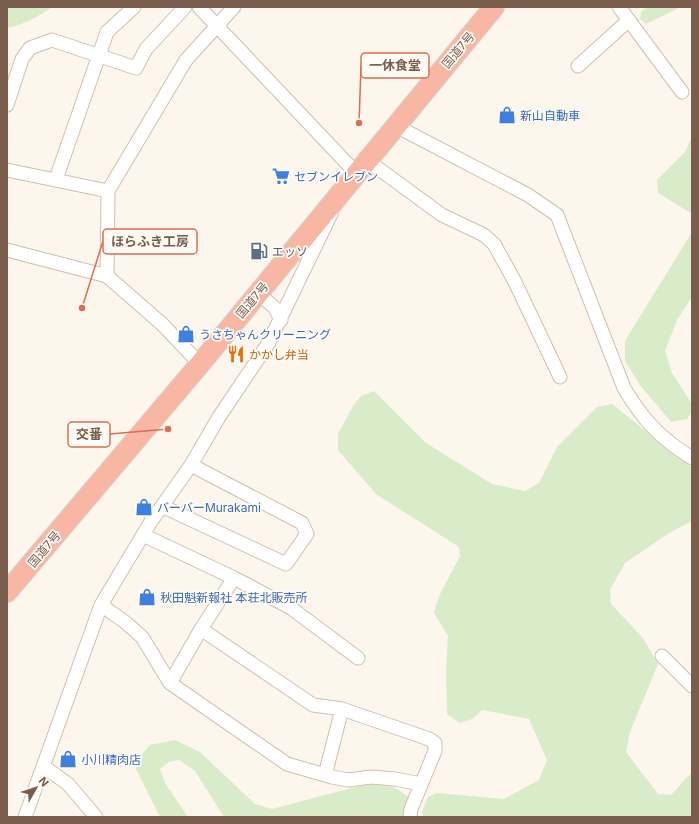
<svg xmlns="http://www.w3.org/2000/svg" width="699" height="824" viewBox="0 0 699 824" font-family="Inter,'Noto Sans JP',sans-serif">
<style>
.green{fill:#d8ecc9}
.lines{fill:none;stroke-linecap:round;stroke-linejoin:round}
.minor-casing{stroke:#d1beb0;stroke-width:15}
.highway-casing{stroke:#dad1cd;stroke-width:22}
.minor{stroke:#fff;stroke-width:13}
.highway{stroke:#f7b7a3;stroke-width:20}
.labels{text-anchor:middle;dominant-baseline:central;stroke-width:3.5;stroke-linejoin:round;paint-order:stroke}
.street-label{font-size:12px;fill:#7a5c4d;stroke:#fffaf3}
.shop-label{font-size:12px;fill:#366cbe;stroke:#fffaf3;text-anchor:start}
.service-label{font-size:12px;fill:#4e5e75;stroke:#fffaf3;text-anchor:start}
.food-label{font-size:12px;fill:#c56008;stroke:#fffaf3;text-anchor:start}
.leader{fill:none;stroke:#dc6d51;stroke-width:1.5}
.callout-dot{fill:#dc6d51;stroke:#fffaf3;stroke-width:1.5}
.callout{fill:#fffaf3;stroke:#dc6d51;stroke-width:1.5}
.callout-label{font-size:13px;text-anchor:middle;font-weight:bold;fill:#7a5c4d}
</style>
<rect width="100%" height="100%" fill="#fdf6ec"/>
<path class="green" d="M7,7h45c-14,10 -29,18 -45,21z
M648,7h33l-35,17 -6,-5 1,-7z
M692,137v77l-34,-21 -1,-13 28,-28z
M692,232v65l-15,23 -12,31 7,22 20,31v7l-5,8 -16,3 -31,-37 -15,-24v-20z
M374,391l52,52 66,41 33,7 14,-8 18,-36 40,-40 15,-3 80,64v53l-23,12 -44,30 -15,27 1,14 32,34 15,26 -28,68 -4,20 32,42 13,1 21,-23v45h-268l-2,-5 6,-15 9,-4 67,6 35,-19 8,-20 -18,-41 -47,-9 -10,9 -12,4 -13,-9 -1,-43 2,-35 -14,-23 5,-17 21,-40 -1,-9 -83,-53 -38,-44v-16l15,-28 8,-10z
M175,740l25,12 55,52 17,5 95,-25 27,3 15,10 -6,20h-179l-29,-46 -16,-11 -10,2 -9,7 5,14 23,34h-28l-24,-48 1,-9 13,-15z"/>
<g class="lines">
<g class="minor-casing">
<path id="minor" d="M199,7l158,167
M619,7l63,85
M578,66l51,-46
M7,105l15,-46 8,-11 22,-8 84,28 10,-19 39,-42
M396,126l132,69 29,20 67,173c19,32 37,51 68,70
M368,161l74,54 42,20 10,9 21,38 45,95
M7,170l101,21
M56,179l51,-147 27,-25
M7,250l100,26 55,48 38,40
M107,276l1,-85 78,-131 48,-53
M258,293l17,15 6,12
M162,506l124,58 21,-30 -5,-11 -111,-58
M143,535l91,43 -33,51 112,76 29,4 87,30 6,4v8l-24,58 -1,8
M234,578l57,30 67,50
M101,605l24,17 17,15 28,46 117,81 45,13 16,3 23,-3 24,2 26,5
M662,656l30,30
M170,683l31,-54
M43,766l25,18 28,33
M325,775l17,-66
M25,817l76,-212 49,-82 41,-58 28,-48 49,-73 63,-130"/>
</g>
<g class="highway-casing">
<path id="highway" d="M7,592l193,-228 294,-357"/>
</g>
<use href="#minor" class="minor"/>
<use href="#highway" class="highway"/>
</g>
<defs>
<g id="shop-bare" transform="scale(1.38)"><path d="M-5-2.5h2.3a2.7 3.5 0 0 1 5.4 0H5L5.5 6h-11ZM-1.5-2.5h3a1.5 2.3 0 0 0-3 0Z" fill="#3f7fe0" stroke="#fffaf3" stroke-width="2.5" paint-order="stroke"/></g>
<g id="supermarket-bare" transform="scale(1.38)"><path d="M-6-5.5h2.5l.6 2H6L4.5 2H-2.5L-4.4-4H-6ZM-1.5 3.2a1.3 1.3 0 1 0 .1 0ZM3 3.2a1.3 1.3 0 1 0 .1 0Z" fill="#3f7fe0" stroke="#fffaf3" stroke-width="2.5" paint-order="stroke"/></g>
<g id="fuel-bare" transform="scale(1.38)"><path d="M-5.5-6h7V0h2V4h1.3V-2.5L3-4.5l.8-.8L6-3V5H2.5V1h-1V6h-7ZM-4.2-4.7v3.2H.2V-4.7Z" fill="#5c6f8a" stroke="#fffaf3" stroke-width="2.5" paint-order="stroke"/></g>
<g id="restaurant-bare" transform="scale(1.38)"><path d="M-5-6h1v4h1v-4h1v4h1v-4h1v5L-1.5 .5V6h-2V.5L-5-1ZM5-6V6H3V1.5H1.5Q1.5-4 5-6Z" fill="#e8710a" stroke="#fffaf3" stroke-width="2.5" paint-order="stroke"/></g>
</defs>
<g fill-rule="evenodd">
<use href="#shop-bare" x="507" y="115"/>
<use href="#supermarket-bare" x="281" y="176"/>
<use href="#fuel-bare" x="259" y="251"/>
<use href="#shop-bare" x="186" y="334"/>
<use href="#restaurant-bare" x="236" y="354"/>
<use href="#shop-bare" x="144" y="507"/>
<use href="#shop-bare" x="147" y="597"/>
<use href="#shop-bare" x="68" y="759"/>
</g>
<g class="labels">
<g class="street-label">
<text transform="translate(458 50) rotate(-50)">国道7号</text>
<text transform="translate(252 300) rotate(-50)">国道7号</text>
<text transform="translate(44 549) rotate(-50)">国道7号</text>
</g>
<g class="shop-label">
<text x="520" y="115">新山自動車</text>
<text x="294" y="176">セブンイレブン</text>
<text x="199" y="334">うさちゃんクリーニング</text>
<text x="157" y="507">バーバーMurakami</text>
<text x="160" y="597">秋田魁新報社 本荘北販売所</text>
<text x="81" y="759">小川精肉店</text>
</g>
<g class="service-label">
<text x="272" y="251">エッソ</text>
</g>
<g class="food-label">
<text x="249" y="354">かかし弁当</text>
</g>
</g>
<path class="leader" d="M359 123L361 66M82 308L103 241M168 429L110 434"/>
<g class="callout-dot">
<circle cx="359" cy="123" r="4"/>
<circle cx="82" cy="308" r="4"/>
<circle cx="168" cy="429" r="4"/>
</g>
<g class="callout">
<rect x="361" y="53" width="68" height="25" rx="4"/>
<rect x="103" y="229" width="94" height="25" rx="4"/>
<rect x="68" y="422" width="42" height="25" rx="4"/>
</g>
<g class="callout-label">
<text x="395" y="70">一休食堂</text>
<text x="150" y="246">ほらふき工房</text>
<text x="89" y="439">交番</text>
</g>
<rect width="699" height="824" fill="none" stroke="#7a5c4d" stroke-width="16"/>
<g transform="translate(36 788) rotate(51)" stroke="#fffaf3" stroke-width="3" paint-order="stroke">
<path d="M0-3L7 15L0 10L-7 15Z" fill="#7a5c4d"/>
<text y="-6" font-size="11" font-weight="bold" text-anchor="middle" fill="#7a5c4d">N</text>
</g>
</svg>
